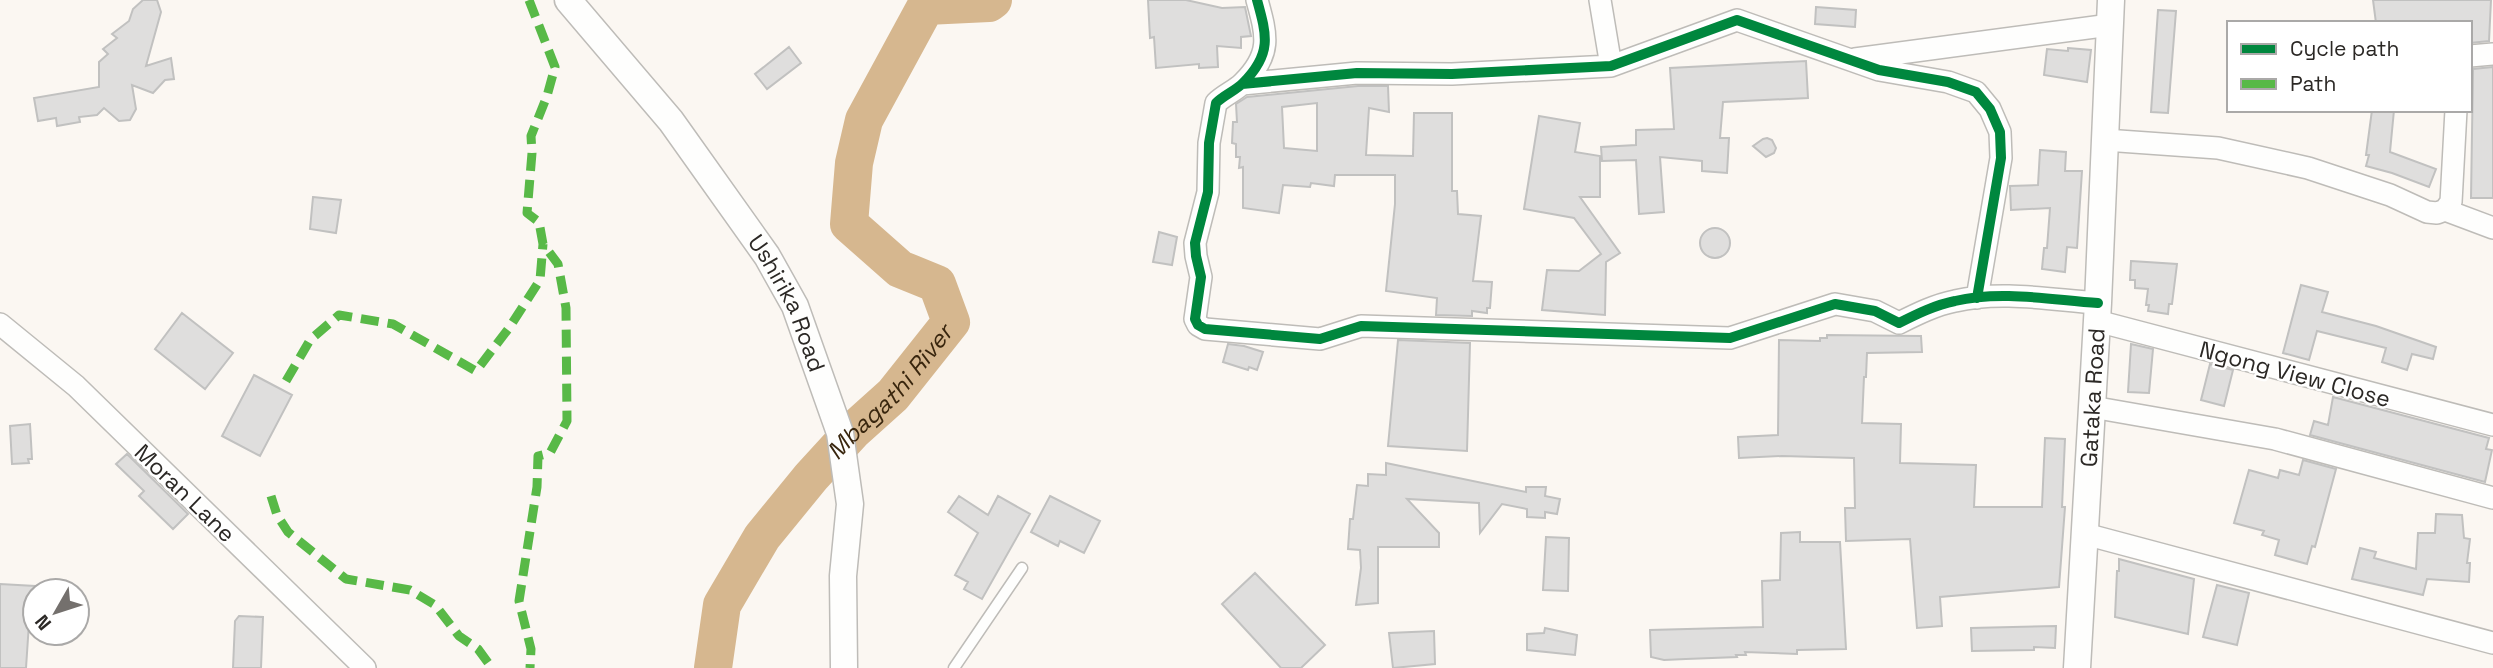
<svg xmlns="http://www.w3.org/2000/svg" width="2493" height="668" viewBox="0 0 2493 668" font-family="'Space Grotesk',sans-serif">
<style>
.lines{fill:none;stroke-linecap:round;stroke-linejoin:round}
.river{stroke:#d6b78f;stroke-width:38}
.building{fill:#dfdedd;stroke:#c1c1c0;stroke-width:2;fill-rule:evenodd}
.service-casing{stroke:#bebcb8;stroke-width:13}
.minor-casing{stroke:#bebcb8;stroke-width:24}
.tertiary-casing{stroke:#bebcb8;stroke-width:29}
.service{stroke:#fefefd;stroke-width:10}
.minor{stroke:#fefefd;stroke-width:21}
.tertiary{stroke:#fefefd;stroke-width:26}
.quiet{stroke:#58b947;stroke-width:9;stroke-dasharray:18 9;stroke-linecap:butt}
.cycleway-casing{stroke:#fff;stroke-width:15}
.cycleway{stroke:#00873e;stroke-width:10}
.labels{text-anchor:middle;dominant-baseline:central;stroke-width:5;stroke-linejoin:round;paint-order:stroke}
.street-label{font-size:23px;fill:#2b2825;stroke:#fff}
.water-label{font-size:24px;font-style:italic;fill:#39260e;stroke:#fff}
</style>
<rect width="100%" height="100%" fill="#fbf7f2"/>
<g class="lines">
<path class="river" id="s1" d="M713,668l9,-63 40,-68 49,-60 43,-47 39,-35 58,-73 -14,-38 -37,-15 -51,-45 5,-61 10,-43 62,-114 63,-3 4,-3"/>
</g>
<path class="building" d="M143,0h14l4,12 -15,54 25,-8 3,21 -9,1 -12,13 -21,-8 4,24 -6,11 -11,1 -15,-13 -7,7 -18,2 1,5 -23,4 -1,-8 -18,3 -4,-23 65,-11v-25l9,-8 -5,-5 14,-11 -5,-4 17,-13 4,-12z
M1148,0h38l36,8 23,-1 6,29 -10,1v11l-24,-2 1,21 -19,1v-4l-43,4 -2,-31 -4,1z
M2373,0h118l-2,41 -19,2v-20h-94z
M1816,7l40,3 -1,17 -40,-3z
M2158,10l18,1 -8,102 -17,-1z
M789,47l12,16 -34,26 -12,-15z
M2068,48l23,2 -4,32 -43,-7 3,-26 21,2z
M1806,61l2,37 -85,4 -3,36h9l-2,35 -25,-2v-10l-42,-4 4,55 -25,2 -3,-54 -34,1 -1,-14 35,-2v-15l38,-1 -4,-61z
M2493,67v131h-22l2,-129z
M1358,86h30l1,26 -20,-4 -3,47 47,1 1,-43h38v78h5l1,23 23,2 -8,65 19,1 -2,26h-3v5l-15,-2v5l-36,-1 1,-17 -51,-7 9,-87v-29h-60l-1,11 -23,-3 -1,4 -27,-2 -4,28 -36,-5v-41l-4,1 1,-11h-4v-13l-4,-1 1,-21h4l-1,-18 11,-7zM1317,103v48l-33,-3 -2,-41z
M2372,110h22l-4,42 46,17 -7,18 -37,-14 -26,-7 3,-11h-3z
M1539,116l41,7 -5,29 25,4v41h-20l40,56 -14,9 -1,53 -63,-5 5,-40 32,1 22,-17 -27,-36 -50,-9z
M1767,138l5,2 4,8 -2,5 -8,4 -13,-11 10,-7z
M2040,150l26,2 -1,19h17l-5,77 -10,-1 -2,25 -23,-3 2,-21h3l3,-40 -39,2 -1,-24 28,-1z
M313,197l28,3 -5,33 -26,-4z
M1700 243a15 15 0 1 1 30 0a15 15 0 1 1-30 0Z
M1159,232l18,5 -5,28 -19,-3z
M2131,261l46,3 -5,40h-3l-1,10 -20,-3 1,-6h-3l2,-16 -13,-1v-8h-5z
M2301,285l27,7 -6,20 54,14 60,21 -3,12 -21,-5 -5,16 -25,-8 4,-14 -69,-17 -8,29 -26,-7z
M182,313l51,40 -28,36 -50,-40z
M1827,335l94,1 1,16 -55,1 -1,24h-2l-2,46 39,1 -1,39 76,2 -2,42h68l3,-69 20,1 -3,68h3l-6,80 -119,10 2,29 -25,2 -7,-89 -64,2 -1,-33h10l-1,-50 -72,-2 -43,2 -1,-21 40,-2 1,-95 41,1v-3h7z
M1398,340l72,3 -3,108 -79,-5z
M1228,344l16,2 19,6 -6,18 -8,-3 -1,3 -25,-8z
M2131,344l22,5 -4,44 -21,-1z
M2210,364l23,6 -9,36 -23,-6z
M254,375l38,20 -32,61 -38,-20z
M2333,397l156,41 -3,11 6,1 -7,32 -175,-47 4,-14 14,4z
M30,424l2,35h-4l1,4 -17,1 -2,-38z
M127,454l61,60 -15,15 -34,-33 5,-5 -28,-27z
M2303,460l33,9 -21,78 -3,-1 -5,18 -32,-9 4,-15 -17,-5 2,-4 -30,-8 15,-53 29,8 2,-8 19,5z
M1386,463l140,29v-5h20l-1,9 15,3 -3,15 -12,-2v6l-18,-1v-8l-25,-5 -22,29 -1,-30 -72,-4 32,34v14h-61v56l-22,2 5,-37 -1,-18 -12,-1 2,-30h3l4,-34 11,1v-12l18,1z
M959,496l29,19 10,-19 32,18 -48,85 -18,-10 4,-7 -13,-7 23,-42 -30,-21z
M1050,496l50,25 -16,32 -24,-12 -2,5 -27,-14z
M2436,514l26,1 2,23 6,1 -3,24h3l-1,19 -42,-3 -4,16 -71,-16 8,-31 16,4 -2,6 42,11 2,-36h17z
M1800,532v10h40l6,107 -49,1v4l-52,-2 1,3h-10l1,2 -51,2 -22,1 -13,-3 -1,-27 113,-3 -1,-46 18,-1 1,-47z
M1546,537l23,1 -1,53 -25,-1z
M2119,559l75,20 -6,55 -73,-17 2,-46h2z
M1255,573l70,72 -24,23h-20l-59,-64z
M0,584l35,2v37h-6l-3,45h-26z
M2217,585l32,8 -12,52 -34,-8z
M239,616l24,1 -2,51h-28l2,-47z
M2056,626l-1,22 -21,-1v3l-62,1 -1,-23z
M1545,628l32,7 -2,20 -48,-5v-16l17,-1z
M1434,631l1,33 -42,4 -4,-35z"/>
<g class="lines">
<g class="service-casing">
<path id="service" d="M954,668l68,-100"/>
</g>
<g class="minor-casing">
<path id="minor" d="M1257,0c10,36 15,54 -14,83 -8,8 -19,12 -27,20l-7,40 -1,49 -13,51 1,13 5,21 -6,42 3,6 7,4 115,10 41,-13 369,12 105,-34 40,7 24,12c18,-9 36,-18 56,-22 46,-11 97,-1 143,2
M1600,0l11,66
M2470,56l23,-2
M1855,59l255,-34
M1242,84l115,-11 95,1 159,-8 126,-46 142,50 69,12 28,10 14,17 10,23 1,26 -24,140
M2105,140l113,8 90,20 82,27 37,17 10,1 8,-3 48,18
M2445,210l6,-8 5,-92
M2097,321l396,104
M0,324l76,62 289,282
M2092,407l183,32 218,59
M2085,534l408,109"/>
</g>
<g class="tertiary-casing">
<g id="tertiary">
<path id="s2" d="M568,0l103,121 96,135 28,50 45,127 10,71 -7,72 1,92"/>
<path id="s3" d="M2077,668l21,-365 13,-303"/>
</g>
</g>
<use href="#service" class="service"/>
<use href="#minor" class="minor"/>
<use href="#tertiary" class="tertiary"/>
<path class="quiet" d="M529,0l26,67 -8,29 -16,40 1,17 -5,60 12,9 4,22 15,20 8,44 1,113 -17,32 -12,3 -1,31 -18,114 12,48 -1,19
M286,381l24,-41 29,-25 54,9 83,47 33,-43 31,-48 3,-36
M271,496l6,19 11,17 58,47 64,11 25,15 24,31 19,13 14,19"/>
<g class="cycleway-casing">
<path id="cycleway" d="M1257,0c10,36 15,54 -14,83 -8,8 -19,12 -27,20l-7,40 -1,49 -13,51 1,13 5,21 -6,42 3,6 7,4 115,10 41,-13 369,12 105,-34 40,7 24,12c18,-9 36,-18 56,-22 46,-11 97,-1 143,2
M1242,84l115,-11 95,1 159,-8 126,-46 142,50 69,12 28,10 14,17 10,23 1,26 -24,140"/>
</g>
<use href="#cycleway" class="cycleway"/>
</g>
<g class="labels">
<g class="street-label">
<text stroke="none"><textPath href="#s2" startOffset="376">Ushirika Road</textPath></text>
<text transform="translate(2295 374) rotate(15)">Ngong View Close</text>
<text stroke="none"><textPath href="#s3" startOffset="271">Gataka Road</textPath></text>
<text transform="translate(185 493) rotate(44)">Moran Lane</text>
</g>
<g class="water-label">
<text stroke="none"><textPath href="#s1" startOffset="336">Mbagathi River</textPath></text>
</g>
</g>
<rect x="2227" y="21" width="245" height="91" fill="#ffffff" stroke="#aaa9a8" stroke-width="2"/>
<rect x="2241" y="44" width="35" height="10" fill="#00873e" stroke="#aaa9a8" stroke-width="2"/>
<text x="2290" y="56" font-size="21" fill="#2b2825">Cycle path</text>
<rect x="2241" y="79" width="35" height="10" fill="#58b947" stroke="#aaa9a8" stroke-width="2"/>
<text x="2290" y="91" font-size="21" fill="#2b2825">Path</text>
<g transform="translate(56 612) rotate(231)"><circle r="33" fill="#ffffff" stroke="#aaa9a8" stroke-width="2"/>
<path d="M0-5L12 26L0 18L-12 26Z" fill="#74706d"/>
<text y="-10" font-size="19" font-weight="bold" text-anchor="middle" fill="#2b2825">N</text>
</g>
</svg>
